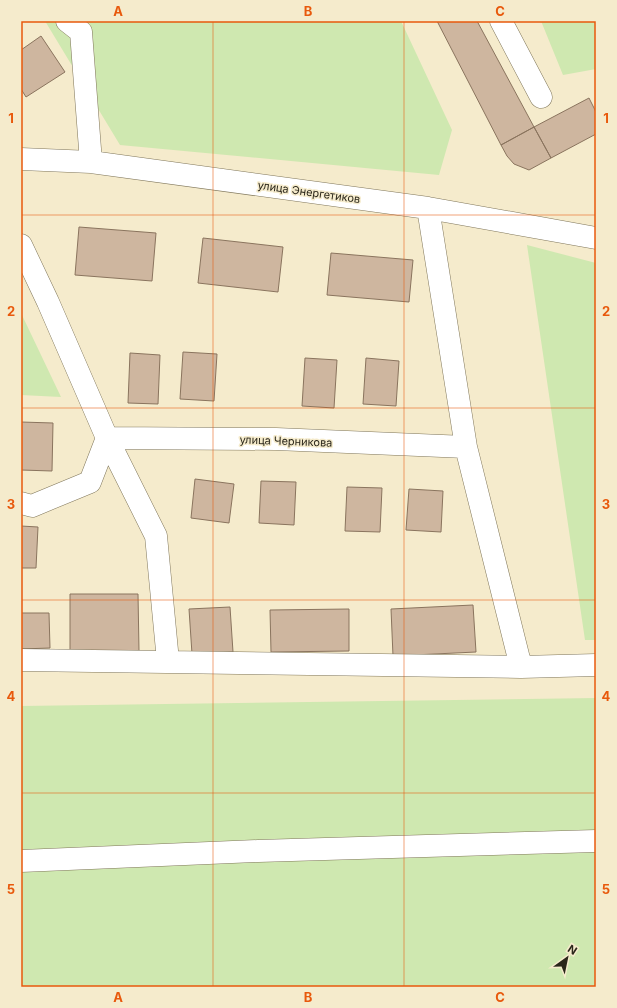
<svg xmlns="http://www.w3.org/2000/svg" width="617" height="1008" viewBox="0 0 617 1008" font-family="Inter,sans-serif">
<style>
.green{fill:#cfe8b0}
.building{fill:#ceb69f;stroke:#8a745e}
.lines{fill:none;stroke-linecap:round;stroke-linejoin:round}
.minor-casing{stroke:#80775b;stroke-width:23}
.minor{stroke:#fff;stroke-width:22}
.grid{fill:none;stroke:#e8590c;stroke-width:1;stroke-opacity:0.55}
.labels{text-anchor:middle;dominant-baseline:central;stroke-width:3;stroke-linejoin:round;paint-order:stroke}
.street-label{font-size:11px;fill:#2a261a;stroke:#f5ebcc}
.neatline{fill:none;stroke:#e8590c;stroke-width:1.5}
.grid-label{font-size:13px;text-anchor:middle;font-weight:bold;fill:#e8590c}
</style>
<rect width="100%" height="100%" fill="#f5ebcc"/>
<path class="green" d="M45,21h356l51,109 -13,45 -319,-30z
M541,21h55v48l-33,6z
M527,245l69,18v377h-11z
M21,313l40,84 -40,-2z
M596,698v289h-575v-281z"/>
<path class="building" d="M437,21h40l57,106 -33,18z
M41,36l24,36 -39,25 -5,-8v-39z
M589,98l7,14v22l-45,24 -17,-31z
M534,127l17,31 -22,12 -15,-6 -7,-8 -6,-11z
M79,227l77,6 -4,48 -77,-6z
M203,238l80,9 -5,45 -80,-9z
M331,253l82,7 -4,42 -82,-7z
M183,352l34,2 -3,47 -34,-2z
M130,353l30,2 -2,49 -30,-1z
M305,358l32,2 -3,48 -32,-2z
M366,358l33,3 -3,45 -33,-2z
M21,422l32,1 -1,48 -31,-1z
M195,479l39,5 -5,39 -38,-5z
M261,481l35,1 -2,43 -35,-2z
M347,487l35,1 -2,44 -35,-1z
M409,489l34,2 -2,41 -35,-2z
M21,526l17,1 -2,41h-15z
M70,594h68l1,57 -69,1z
M473,605l3,47 -83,4 -2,-47z
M230,607l3,45 -41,2 -3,-45z
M349,609v42l-78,1 -1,-42z
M21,613h28l1,35 -29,1z"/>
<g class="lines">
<g class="minor-casing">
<path id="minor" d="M67,21l14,11 10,130
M501,21l40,76
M21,159l70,3 337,46 168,30
M428,208l38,239 55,220
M21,245l27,57 59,136 49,98 12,125
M21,503l11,3 58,-24 17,-44 169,1 190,8
M21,660l500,7 75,-2
M21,861l237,-10 338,-10"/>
</g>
<use href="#minor" class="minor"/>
</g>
<path class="grid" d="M213,21v966M404,21v966M21,215h575M21,408h575M21,600h575M21,793h575"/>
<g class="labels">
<g class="street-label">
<text transform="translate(309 192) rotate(8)">улица Энергетиков</text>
<text transform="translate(286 441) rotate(2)">улица Черникова</text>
</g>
</g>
<rect width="617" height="1008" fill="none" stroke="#f5ebcc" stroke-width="44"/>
<g transform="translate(567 958) rotate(33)" stroke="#f5ebcc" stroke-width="3" paint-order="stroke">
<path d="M0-3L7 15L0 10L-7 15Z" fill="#2a261a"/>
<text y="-6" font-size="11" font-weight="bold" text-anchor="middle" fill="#2a261a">N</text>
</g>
<rect x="22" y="22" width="573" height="964" class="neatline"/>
<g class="grid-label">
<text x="118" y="16">A</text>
<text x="308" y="16">B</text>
<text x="500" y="16">C</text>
<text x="11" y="123">1</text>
<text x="606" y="123">1</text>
<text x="11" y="316">2</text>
<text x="606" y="316">2</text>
<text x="11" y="509">3</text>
<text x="606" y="509">3</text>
<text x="11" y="701">4</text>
<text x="606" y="701">4</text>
<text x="11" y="894">5</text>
<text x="606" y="894">5</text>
<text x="118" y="1002">A</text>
<text x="308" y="1002">B</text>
<text x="500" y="1002">C</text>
</g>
</svg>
